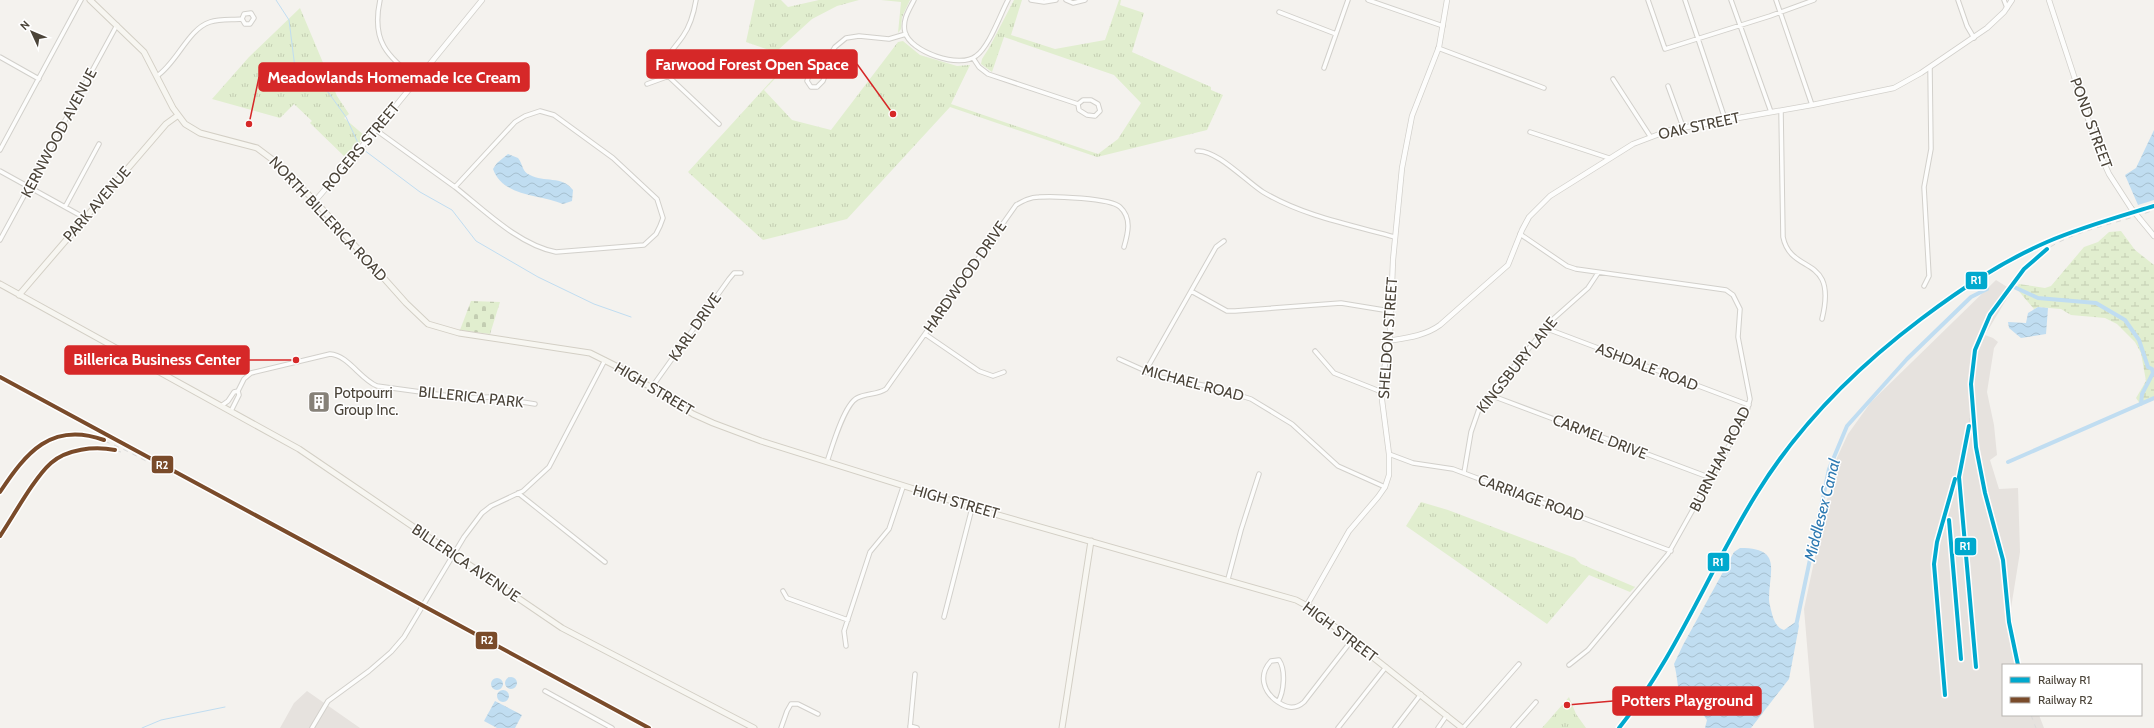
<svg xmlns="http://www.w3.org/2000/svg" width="2154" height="728" viewBox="0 0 2154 728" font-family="Cabin,sans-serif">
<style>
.industrial{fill:#e6e2de}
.wetland{fill:url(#wetland-marsh)}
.cemetery{fill:url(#cemetery-stones)}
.park{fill:url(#park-tufts)}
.water{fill:url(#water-waves)}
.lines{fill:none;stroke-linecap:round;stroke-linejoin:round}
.stream{stroke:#c0ddf1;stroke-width:1}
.canal{stroke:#c0ddf1;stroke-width:4}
.minor-casing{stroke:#d2d0cb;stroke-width:5.5}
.tertiary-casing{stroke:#d2d0cb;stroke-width:6}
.secondary-casing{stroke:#d3cfc5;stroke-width:7}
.minor{stroke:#fdfdfc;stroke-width:3.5}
.tertiary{stroke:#fdfdfc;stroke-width:4.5}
.secondary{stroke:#f7f6f1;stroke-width:5}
.rail{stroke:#dbdbda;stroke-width:1;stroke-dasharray:5 5;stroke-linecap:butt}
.tertiary-bridge-casing{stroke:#d2d0cb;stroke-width:6;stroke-linecap:butt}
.tertiary-bridge{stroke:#fdfdfc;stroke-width:4.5}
.rail-1-casing{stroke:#fff;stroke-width:7}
.rail-2-casing{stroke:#fff;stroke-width:7}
.rail-1{stroke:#00a9ce;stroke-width:4}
.rail-2{stroke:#7a4b2a;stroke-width:4}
.labels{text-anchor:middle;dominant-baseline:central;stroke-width:3;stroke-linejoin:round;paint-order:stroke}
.street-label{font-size:15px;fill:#4b4439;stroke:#fff}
.poi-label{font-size:15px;fill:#4b4439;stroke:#fff;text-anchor:start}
.water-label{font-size:16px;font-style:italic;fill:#2e7ab2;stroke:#fff}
.leader{fill:none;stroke:#d62828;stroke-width:1.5}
.callout-dot{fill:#d62828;stroke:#fff;stroke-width:1.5}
.callout{fill:#d62828;stroke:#d62828;stroke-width:1.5}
.callout-label{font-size:16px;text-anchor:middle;font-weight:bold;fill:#fff}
.line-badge{stroke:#fff;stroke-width:1.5}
.badge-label{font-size:11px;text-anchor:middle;font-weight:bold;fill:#fff}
</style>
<defs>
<pattern id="wetland-marsh" width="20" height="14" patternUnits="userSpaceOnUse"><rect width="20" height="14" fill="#e1eecf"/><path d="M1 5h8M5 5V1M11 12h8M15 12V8" fill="none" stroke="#c3cdb2"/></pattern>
<pattern id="cemetery-stones" width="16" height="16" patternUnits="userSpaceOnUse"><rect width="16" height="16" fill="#e1eecf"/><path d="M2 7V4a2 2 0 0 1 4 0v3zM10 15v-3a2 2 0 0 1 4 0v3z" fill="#c3cdb2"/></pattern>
<pattern id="park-tufts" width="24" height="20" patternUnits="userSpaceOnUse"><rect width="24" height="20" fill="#e1eecf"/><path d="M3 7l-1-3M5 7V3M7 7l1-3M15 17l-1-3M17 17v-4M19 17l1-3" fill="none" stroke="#c3cdb2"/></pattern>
<pattern id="water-waves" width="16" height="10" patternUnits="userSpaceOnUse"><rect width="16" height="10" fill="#c0ddf1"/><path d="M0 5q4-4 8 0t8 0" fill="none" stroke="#a6bfcf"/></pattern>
</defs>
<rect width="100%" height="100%" fill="#f4f2ee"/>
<path class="industrial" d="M1996,280l16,10 -27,45 8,3 5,4 -4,6 -7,44 7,33 3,30 -7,5 9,29 19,-1 2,64 -9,56 5,39 5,18h-18v50h36l5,13h-230l-10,-119 31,-147 13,-28 23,-32z
M307,691l53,37h-80l14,-25z"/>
<path class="wetland" d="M2121,231l14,19 19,15v135l-13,5 -5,-7 10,-17 -5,-28 -6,-11 -18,-18 -12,-6 -34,-3 -10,-6 -23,-2 -4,2 -18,-21 3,-4 26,4 6,-2 33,-39 14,-5 11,-10z"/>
<path class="cemetery" d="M471,301l29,1 -10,32 -30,-4z"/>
<path class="park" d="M755,0h26l7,7 31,-7h40l-22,6 -25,13 -35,32 18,7 -31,32 28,30 39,10 67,-88 5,-1 17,14 37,11 13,-1 -19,39 147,50 20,-15 23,-36 -27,-28 -110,-38 -12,35 -11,-8 1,-5 7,-11 25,-48h8l-11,35 44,14 50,-9 14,-40h2l-1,5 24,8 -12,39 79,35v3l12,5 -16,35 -110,27 -147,-50 -103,112 -84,21 -75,-68 104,-114 -46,-16z
M881,0h29l-8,17 -1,12 -3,4 3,-31z
M300,8l37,88 12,18 -5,4 21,18 -18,23 -37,-36 2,-2 -18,-17 -14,14 -68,-19 37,-42z
M1421,502l27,8 127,48 6,6 54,23 -5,5 -41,-17 -42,49 -141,-98z
M1569,697l7,17 10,14h-44z"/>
<path class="water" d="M2154,130v70l-16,5 -13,-30 11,-7z
M508,154l10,4c5,6 4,14 12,17 14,8 32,0 43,15l-1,11 -9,3c-23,-10 -60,-7 -70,-35l4,-6z
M2038,307l10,1 -2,26 -25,4 -12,-10 -1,-6 18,1 2,-10z
M1740,548c43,0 29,22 29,51 0,5 2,10 3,15 2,7 5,14 12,16l13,-9 2,5 -10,53 -38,49h-46l2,-8 -7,-10 -18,-8c-5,-12 -4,-25 -8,-38l9,-19 51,-93z
M505 683a6 6 0 1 1 12 0a6 6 0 1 1-12 0Z
M491 684a6 6 0 1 1 12 0a6 6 0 1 1-12 0Z
M497 696a6 6 0 1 1 12 0a6 6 0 1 1-12 0Z
M495,701l27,14 -7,13h-18l-13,-7z"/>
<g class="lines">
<path class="stream" d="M276,0l13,20 7,56 32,16 18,25 12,26
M364,150l56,42 32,18 24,31 62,36 56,27 37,13
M142,728l19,-8 64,-13"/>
<path class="canal" d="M2014,287l24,11 58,5 29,17 14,20 9,27 4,2 1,4 -11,21 -1,10
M2008,462l146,-64
M1796,626l33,-157 18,-43 60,-67 64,-62 16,-8"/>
<g class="minor-casing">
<path id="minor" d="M380,0c-9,42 7,55 37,80
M696,0c-2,12 -6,26 -13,36 -10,15 -20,19 -15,40l51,48
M914,0c-5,10 -12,20 -9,32 5,20 55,37 71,24 13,-9 24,-41 32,-56
M1031,0l13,2 12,-2
M1066,0l7,3 12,-3
M1368,0l75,26
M1648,0l17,49 105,-33 44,-16
M1685,0l40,119
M1731,0l40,112
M1776,0l36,105
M1958,0l9,26 7,12
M2004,0l3,8
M1279,12l57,22
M1438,48l106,40
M0,57l39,22
M973,58l6,9 9,7 90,30 1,6 8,5 8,1 5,-5 -2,-7 -7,-4h-8l-5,4
M822,68l4,5 -3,8 -6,6h-6l-4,-6 3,-8 5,-6 7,1 13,-21 11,-9 13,-2 30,3 17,-5
M1324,68l24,-68
M157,76c20,-13 31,-47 53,-54 10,-3 22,-2 32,-3l3,5h5l4,-6 -3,-5 -7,1 -2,5
M1613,79l37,57
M647,84l22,-8
M1668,86l15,41
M1781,111l2,126c8,39 55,16 39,82
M376,130l79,57 60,-65 10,-6 15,-5 14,4 59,43 44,41 6,19 -3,8 -4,8 -12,11 -88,7c-37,-7 -72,-42 -101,-65
M1530,132l79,26
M0,150l81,-150
M1197,151c19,-2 50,31 66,41 40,24 88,33 132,45
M0,171l85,47
M65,207l34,-63
M1520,234l47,32 9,3 136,19 14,2 7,5 7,14 -2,28 12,62 -4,16 -78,139 -80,96 -19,15
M0,240l117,-215
M1924,286l5,-10 -5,-89 7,-38 -1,-81
M1191,291l36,20h8l106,-8 49,8
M1545,328l204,77
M925,334l54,37 14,5 11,-4
M1315,351l19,22 48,19
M1119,359l40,18 54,10 38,12 41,25 46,42 47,21
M1145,372l71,-125 8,-6
M652,387l77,-108 5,-6h7
M1490,395l221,83
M221,406l7,-5 6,-9 4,-1 6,-12 7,-6 79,-19c18,1 30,25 47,32l88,12 25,-1 45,7
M231,411l8,-16 -1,-4
M1389,454l24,9 40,6 218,82
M827,462c5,-15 17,-57 30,-64 10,-5 20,-3 29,-9l130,-184c7,-4 14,-8 23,-8 14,-1 72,1 81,10 12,11 8,26 4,40
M1464,473l7,-41 8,-23 73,-89 36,-32 10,-15
M518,493l87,69
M1228,579l13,-49 18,-56
M783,591l4,7 61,22
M944,617l28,-109
M846,646l-2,-15 26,-79 19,-23 14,-42
M545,691l67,37
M1278,702c-15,-10 -20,-27 -7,-41l8,-1c7,10 5,32 -1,42 9,6 17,8 26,0l48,-62
M910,726l7,2
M312,728l16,-27 41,-30 22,-19 13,-15 60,-100 18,-24 9,-7 32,-15 26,-24 56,-107
M781,728l6,-17 4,-7h7l20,10
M910,728l5,-54
M1338,728l48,-61
M1395,728l26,-34
M1438,728l9,-13
M1463,728l56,-64
M1513,728l23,-26"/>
</g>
<g class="tertiary-casing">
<path id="tertiary" d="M2049,0l50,152 10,22 22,34
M315,201l61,-71 106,-130
M2140,219l14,17
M1388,341c18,-3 37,-5 52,-16l68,-60 14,-35 7,-13 21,-21 83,-52 37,-14 142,-25 82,-17 27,-15 66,-45 17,-16 8,-12
M1307,605l42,-74 29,-34 7,-10 4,-12v-21l-7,-54 1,-24 7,-41 3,-75 9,-92 10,-52 27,-69 8,-47"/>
</g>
<g class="secondary-casing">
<path id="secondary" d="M90,0l54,52 29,56 12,16 15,9 57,15 16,12 42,41 91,102 22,21 31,9 131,20 30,15 73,46 20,9 48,18 223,70 312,89 15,8 151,120
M0,284l299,165 263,179 192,100
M19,295l147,-171 11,-8
M1062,728l29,-187"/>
</g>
<use href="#minor" class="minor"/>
<use href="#tertiary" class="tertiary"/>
<use href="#secondary" class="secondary"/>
<path class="rail" d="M1970,418l-11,59 17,190
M0,492c9,-13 16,-27 27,-37 40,-37 79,-15 119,6 11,6 22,11 33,16
M1949,513l12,146
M0,536c13,-19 34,-59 51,-73 18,-15 48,-18 70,-11
M2018,665c-4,-15 -8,-29 -9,-44 -3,-21 -2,-43 -7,-64 -19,-89 -59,-174 -1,-259 12,-17 25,-35 43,-47 32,-22 74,-27 110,-41
M1945,695l-11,-131 3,-22 20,-68
M2031,715l5,13"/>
<g class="tertiary-bridge-casing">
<path id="tertiary-bridge" d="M2131,208l9,11"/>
</g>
<use href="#tertiary-bridge" class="tertiary-bridge"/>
<g class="rail-1-casing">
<path id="rail-1" d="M1969,426l-10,51 17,190
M1949,520l12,139
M2018,665l-9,-43 -6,-62 -18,-67 -9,-46 -5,-63 4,-34 15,-35 34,-46 23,-20
M1945,695l-11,-131 3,-22 18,-63
M1619,728c57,-71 90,-158 138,-235 43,-70 99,-125 164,-174 40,-30 80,-57 126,-77 35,-15 71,-25 107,-36"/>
</g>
<g class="rail-2-casing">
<path id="rail-2" d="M0,377l649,351
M0,492c26,-39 51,-71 104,-52
M0,536c13,-19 34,-58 51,-73 16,-14 43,-17 64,-13"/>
</g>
<use href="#rail-1" class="rail-1"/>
<use href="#rail-2" class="rail-2"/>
</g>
<defs>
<g id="building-square" transform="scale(1.15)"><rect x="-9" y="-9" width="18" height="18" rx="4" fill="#868178" stroke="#fff"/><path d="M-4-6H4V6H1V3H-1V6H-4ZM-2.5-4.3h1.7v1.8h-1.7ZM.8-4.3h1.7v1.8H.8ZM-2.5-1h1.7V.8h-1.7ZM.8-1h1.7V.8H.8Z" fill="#fff"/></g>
</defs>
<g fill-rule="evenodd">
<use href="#building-square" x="319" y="402"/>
</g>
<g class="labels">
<g class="street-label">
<text transform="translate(2091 123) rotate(70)">POND STREET</text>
<text transform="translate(1699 126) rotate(-12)">OAK STREET</text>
<text transform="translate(59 133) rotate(-62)">KERNWOOD AVENUE</text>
<text transform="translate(361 147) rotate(-50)">ROGERS STREET</text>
<text transform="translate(97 204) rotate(-49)">PARK AVENUE</text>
<text transform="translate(328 219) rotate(47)">NORTH BILLERICA ROAD</text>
<text transform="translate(965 277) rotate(-55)">HARDWOOD DRIVE</text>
<text transform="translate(695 327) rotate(-55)">KARL DRIVE</text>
<text transform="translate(1388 338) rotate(-86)">SHELDON STREET</text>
<text transform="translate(1517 365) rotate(-51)">KINGSBURY LANE</text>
<text transform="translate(1647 367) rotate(21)">ASHDALE ROAD</text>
<text transform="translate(1193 383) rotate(15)">MICHAEL ROAD</text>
<text transform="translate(654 389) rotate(31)">HIGH STREET</text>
<text transform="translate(471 397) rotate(6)">BILLERICA PARK</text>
<text transform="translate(1600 437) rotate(21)">CARMEL DRIVE</text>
<text transform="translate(1720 459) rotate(-63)">BURNHAM ROAD</text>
<text transform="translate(1531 498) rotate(20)">CARRIAGE ROAD</text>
<text transform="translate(956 502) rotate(16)">HIGH STREET</text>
<text transform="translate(466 563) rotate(34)">BILLERICA AVENUE</text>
<text transform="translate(1340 632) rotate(37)">HIGH STREET</text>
</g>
<g class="poi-label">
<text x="334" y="393">Potpourri<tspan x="334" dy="17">Group Inc.</tspan></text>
</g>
<g class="water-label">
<text transform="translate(1822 510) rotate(-76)">Middlesex Canal</text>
</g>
</g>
<path class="leader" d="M893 114L857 64M249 124L259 77M296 360L249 360M1567 705L1613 701"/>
<g class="callout-dot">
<circle cx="893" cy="114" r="4"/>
<circle cx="249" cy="124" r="4"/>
<circle cx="296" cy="360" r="4"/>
<circle cx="1567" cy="705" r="4"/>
</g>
<g class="callout">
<rect x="647" y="50" width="210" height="28" rx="4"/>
<rect x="259" y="63" width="270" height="28" rx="4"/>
<rect x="65" y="346" width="184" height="28" rx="4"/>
<rect x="1613" y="687" width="148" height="28" rx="4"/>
</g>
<g class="callout-label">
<text x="752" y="70">Farwood Forest Open Space</text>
<text x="394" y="83">Meadowlands Homemade Ice Cream</text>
<text x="157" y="365">Billerica Business Center</text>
<text x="1687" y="706">Potters Playground</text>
</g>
<g class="line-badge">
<rect x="1965" y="271" width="23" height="19" rx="4" fill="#00a9ce"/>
<rect x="151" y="455" width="23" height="19" rx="4" fill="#7a4b2a"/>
<rect x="1954" y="537" width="23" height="19" rx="4" fill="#00a9ce"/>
<rect x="1707" y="552" width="23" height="20" rx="4" fill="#00a9ce"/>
<rect x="475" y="631" width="23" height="19" rx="4" fill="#7a4b2a"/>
</g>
<g class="badge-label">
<text x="1976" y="284">R1</text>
<text x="162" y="469">R2</text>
<text x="1965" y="550">R1</text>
<text x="1718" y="566">R1</text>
<text x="487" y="644">R2</text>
</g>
<rect x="2002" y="664" width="140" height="52" fill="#ffffff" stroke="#b7b4b0"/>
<rect x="2010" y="677" width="20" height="6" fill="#00a9ce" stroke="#b7b4b0"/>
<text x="2038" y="684" font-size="12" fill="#4b4439">Railway R1</text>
<rect x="2010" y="697" width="20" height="6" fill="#7a4b2a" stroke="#b7b4b0"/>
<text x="2038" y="704" font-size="12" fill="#4b4439">Railway R2</text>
<g transform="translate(32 32) rotate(314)" stroke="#ffffff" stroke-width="3" paint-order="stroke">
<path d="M0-3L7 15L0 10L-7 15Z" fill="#4b4439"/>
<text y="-6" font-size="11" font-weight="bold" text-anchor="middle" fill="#4b4439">N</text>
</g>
</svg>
